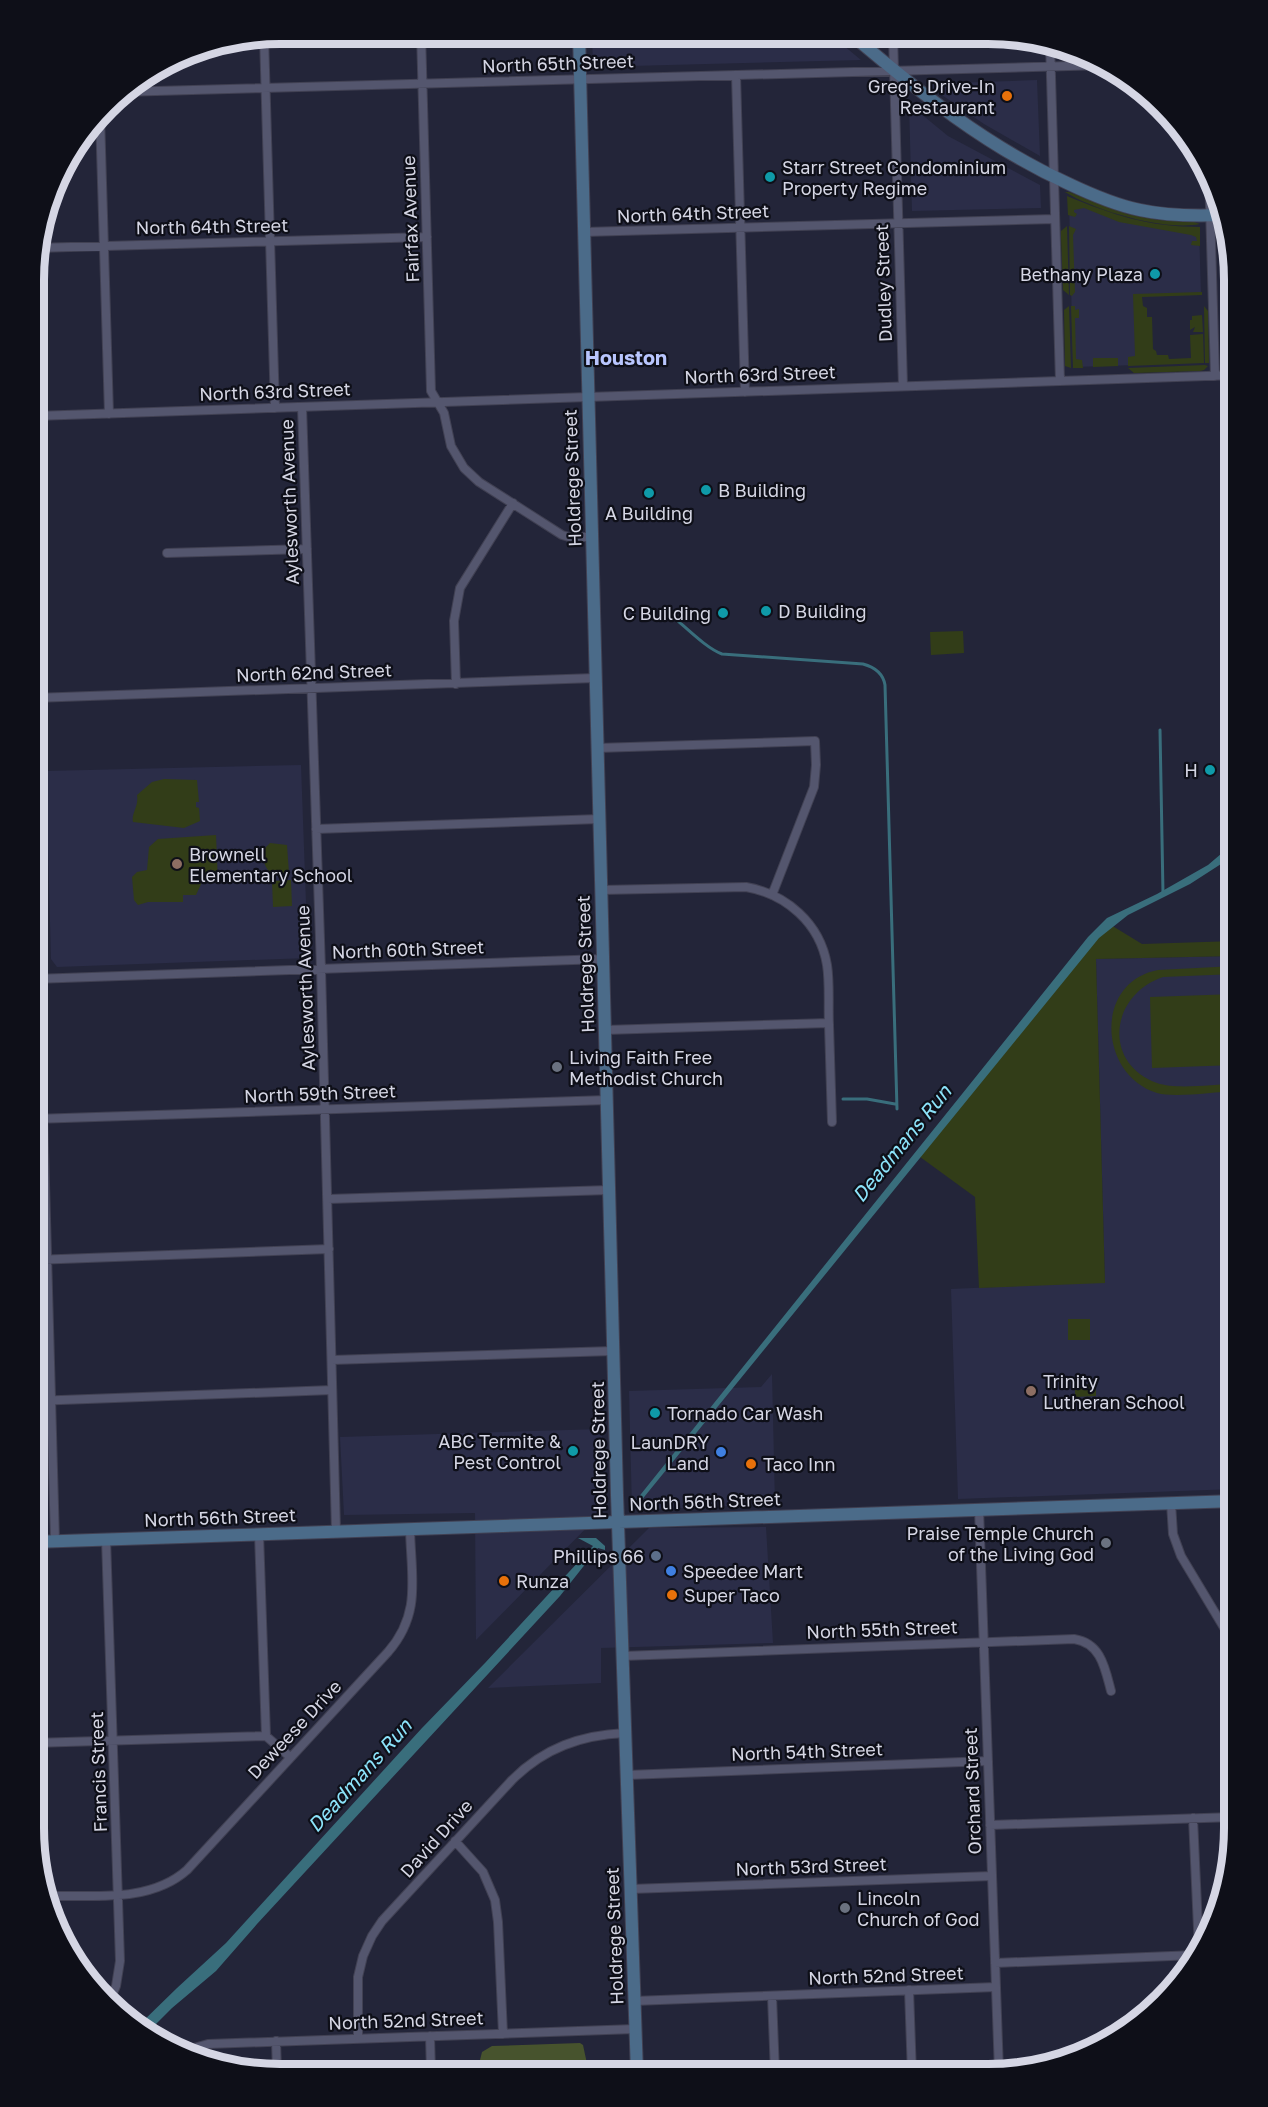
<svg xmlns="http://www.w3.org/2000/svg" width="1268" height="2107" viewBox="0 0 1268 2107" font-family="'Golos Text',sans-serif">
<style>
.built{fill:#2b2d48}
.green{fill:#323d18}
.forest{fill:#47532d}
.water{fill:#396e7c}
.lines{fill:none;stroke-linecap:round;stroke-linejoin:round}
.stream{stroke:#396e7c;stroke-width:3}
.street-casing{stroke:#414153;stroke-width:10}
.secondary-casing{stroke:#414153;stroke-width:14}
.street{stroke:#54566e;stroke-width:8}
.secondary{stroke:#4b6b89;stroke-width:12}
.food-dot{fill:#e8710a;stroke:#0e0f18;stroke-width:2}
.culture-dot{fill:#0f9aa8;stroke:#0e0f18;stroke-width:2}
.education-dot{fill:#8d6e63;stroke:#0e0f18;stroke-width:2}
.worship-dot{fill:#6b7280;stroke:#0e0f18;stroke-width:2}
.shop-dot{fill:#3f7fe0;stroke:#0e0f18;stroke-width:2}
.service-dot{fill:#5c6f8a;stroke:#0e0f18;stroke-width:2}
.labels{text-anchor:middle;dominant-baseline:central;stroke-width:4.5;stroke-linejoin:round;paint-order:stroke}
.street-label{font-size:18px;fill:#d5d6e4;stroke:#0e0f18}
.poi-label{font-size:18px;fill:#d5d6e4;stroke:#0e0f18;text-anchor:start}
.neighbourhood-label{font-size:20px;font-weight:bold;fill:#b8c5fd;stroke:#0e0f18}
.water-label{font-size:20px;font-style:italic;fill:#8ce4fb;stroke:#0e0f18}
.rim{fill:none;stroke:#d5d6e4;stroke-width:8}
</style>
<rect width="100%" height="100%" fill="#232539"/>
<path class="built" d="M592,34l239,1 30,25 -268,7z
M1037,80l3,76 -56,-32 -58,-40z
M909,104l39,32 92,49 1,23 -129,3z
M1069,199l23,10 55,16 52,3 2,67 -66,2 2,68 -64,2z
M301,765l7,193 -251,9 -6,-8 -5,-188z
M1235,956v533l-277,10 -7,-210 154,-7 -9,-323z
M772,1374l3,130 -143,6 -3,-119 132,-4z
M602,1429l3,80 -129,131 -1,-127 -131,2 -4,-78z
M766,1527l7,116 -172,5v35l-113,5 161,-160z"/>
<path class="green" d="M1065,192h4l58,22 31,6 36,2 6,2c-36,7 -104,-13 -135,-32z
M1067,196c46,19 82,31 133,31v19l-9,-1 1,-4h5l-1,-4 -5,-2 -72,-13 -35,-14 -10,2v2l3,2 -2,3 -7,-2z
M1067,226l2,69 -6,-5 -2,-53v-6z
M1069,226l7,3 -3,6 2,57 -3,4 -2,-1z
M1202,292v3l-60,2 1,9 4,2v9h5l1,32 3,2 1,4h11l1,4 22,-1 -1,-23 13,-1 1,29 -76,3v-9l7,-1 -2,-62z
M1069,306l2,62 -6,-2 -1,-56z
M1071,306h4v4l4,-1v9h-4l1,41 6,1 1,8h-10z
M1204,306l4,5 1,52h-4z
M1202,315l1,17h-10l2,-5 -5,3v-10h2v-4z
M1093,358h25v8l-25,1z
M1205,365l3,1 -4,4 -4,1 -66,2 -6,-5z
M963,631l1,22 -33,2 -1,-23z
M164,779l33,1 2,22h-3v5l3,1 1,13 -16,7 -51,-6c-2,-9 6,-15 4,-27l15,-13z
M216,835l2,48 -16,-1 -6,13h-13v7h-35l-10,3 -4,-5 -2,-23 5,-5 10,-2 2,-23 9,-8z
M270,843l17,2 2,28 -16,2c-9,-7 -10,-15 -10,-25z
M291,880l1,26 -19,1 -1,-26z
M1106,922l36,22 93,-3v15l-139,3 9,324 -126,5 -4,-91 -59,-43z
M1235,966v8l-72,3c-53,18 -61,86 -6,106 20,7 56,1 78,1v7c-20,1 -61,7 -78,2 -59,-19 -63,-111 1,-123z
M1235,994v71l-83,3 -2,-71z
M1068,1319h22v21h-22z
M1093,1384l3,3v9l-21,1v-12z"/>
<path class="forest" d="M580,2043l3,2 6,28h-107l-3,-9 3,-12 10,-6z"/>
<path class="water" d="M1235,842v13l-45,29 -62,31 -29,23 -463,569 -3,-3 455,-567 19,-19 50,-24 51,-29z
M578,1538h18l9,8v4l-7,-2 -38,48 -303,328 -41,47 -44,37 -25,25 -10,-6 40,-39 49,-45 196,-215 63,-65 108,-117z"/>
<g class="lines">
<path class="stream" d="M666,611c17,13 39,37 56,43l141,10c11,3 20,9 22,21l12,424
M1160,730l3,163
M843,1099h24l28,5"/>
<g class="street-casing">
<path id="street" d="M421,33l10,358 13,22 7,33 13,22 15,14 83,53 7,2h23
M893,35l10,351
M264,36l11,372
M1050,43l10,338
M736,75l9,317
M120,92l985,-27
M100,116l9,298
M1209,173l6,203
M584,232l471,-13
M35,248l392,-11
M302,407l19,562 15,562
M35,416l1200,-41
M167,553l140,-4
M456,684l-2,-63 6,-33 53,-85
M34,698l561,-20
M597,748l218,-7 1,24 -2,22 -42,108
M34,789l21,752
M316,829l283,-10
M601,890l145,-3c40,7 74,36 81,78 3,19 1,40 2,60 1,32 2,64 3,97
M34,979l569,-20
M605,1030l224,-7
M34,1119l573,-19
M328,1199l281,-9
M34,1260l295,-11
M332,1360l281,-9
M34,1401l298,-11
M1171,1503l2,31 8,22 54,90
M979,1509l20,563
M259,1534l7,202
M106,1539l14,422 -4,25 -7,16
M623,1656l451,-17c27,4 31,29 37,52
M33,1743l233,-7 24,21
M627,1775l361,-14
M1193,1818l6,132
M990,1825l244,-8
M455,1841l28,31 12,28 3,22 5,112
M631,1889l361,-13
M47,1896c46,-1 103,7 140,-26l201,-218c34,-39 23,-75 22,-123
M995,1963l201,-8
M909,1990l3,84
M772,1996l3,77
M634,2001l362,-14
M430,2036l1,36
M358,2038v-61l5,-21 9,-20 10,-15 130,-141c32,-32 69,-45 113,-47
M276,2041l1,31
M180,2052l28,-8 427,-15"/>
</g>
<g class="secondary-casing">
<path id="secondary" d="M579,34l38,1461 20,578
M852,35c67,57 134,111 215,148 23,11 48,22 73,27 27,6 55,6 82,5
M33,1542l1202,-41"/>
</g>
<use href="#street" class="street"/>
<use href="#secondary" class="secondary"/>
</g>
<g class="food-dot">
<circle cx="1007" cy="96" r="6"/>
<circle cx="751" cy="1464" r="6"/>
<circle cx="504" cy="1581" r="6"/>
<circle cx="672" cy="1595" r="6"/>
</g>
<g class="culture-dot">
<circle cx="770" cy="177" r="6"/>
<circle cx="1155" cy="274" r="6"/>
<circle cx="706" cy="490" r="6"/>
<circle cx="649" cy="493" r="6"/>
<circle cx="766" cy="611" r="6"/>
<circle cx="723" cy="613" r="6"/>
<circle cx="1210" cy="770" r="6"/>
<circle cx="655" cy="1413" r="6"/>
<circle cx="573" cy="1451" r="6"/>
</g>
<g class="education-dot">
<circle cx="177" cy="864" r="6"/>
<circle cx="1031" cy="1391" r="6"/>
</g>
<g class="worship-dot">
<circle cx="557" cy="1067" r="6"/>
<circle cx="1106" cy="1543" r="6"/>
<circle cx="845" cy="1908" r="6"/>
</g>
<g class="shop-dot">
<circle cx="721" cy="1452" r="6"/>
<circle cx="671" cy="1571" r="6"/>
</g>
<circle class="service-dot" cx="656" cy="1556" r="6"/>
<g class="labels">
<g class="street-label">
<text transform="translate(558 63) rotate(-2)">North 65th Street</text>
<text transform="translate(693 213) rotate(-2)">North 64th Street</text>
<text transform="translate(410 219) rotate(-92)">Fairfax Avenue</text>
<text transform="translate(212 226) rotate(-1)">North 64th Street</text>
<text transform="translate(883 283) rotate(-92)">Dudley Street</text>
<text transform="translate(760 374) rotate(-2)">North 63rd Street</text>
<text transform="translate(275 391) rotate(-2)">North 63rd Street</text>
<text transform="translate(572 478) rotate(-92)">Holdrege Street</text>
<text transform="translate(289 502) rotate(-92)">Aylesworth Avenue</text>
<text transform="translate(314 672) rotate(-2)">North 62nd Street</text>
<text transform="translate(408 949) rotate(-2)">North 60th Street</text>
<text transform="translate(585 964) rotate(-92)">Holdrege Street</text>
<text transform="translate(305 988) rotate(-92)">Aylesworth Avenue</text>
<text transform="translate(320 1093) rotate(-2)">North 59th Street</text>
<text transform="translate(598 1450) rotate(-91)">Holdrege Street</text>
<text transform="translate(705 1501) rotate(-2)">North 56th Street</text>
<text transform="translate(220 1517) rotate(-2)">North 56th Street</text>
<text transform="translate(882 1629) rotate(-2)">North 55th Street</text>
<text transform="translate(294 1729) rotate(-47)">Deweese Drive</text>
<text transform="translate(807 1751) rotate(-2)">North 54th Street</text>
<text transform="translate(98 1772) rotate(-92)">Francis Street</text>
<text transform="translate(972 1791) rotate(-92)">Orchard Street</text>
<text transform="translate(436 1838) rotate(-48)">David Drive</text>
<text transform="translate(811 1866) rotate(-2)">North 53rd Street</text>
<text transform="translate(614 1936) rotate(-92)">Holdrege Street</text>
<text transform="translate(886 1975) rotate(-2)">North 52nd Street</text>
<text transform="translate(406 2020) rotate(-2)">North 52nd Street</text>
</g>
<g class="poi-label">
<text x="995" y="86" text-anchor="end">Greg's Drive-In<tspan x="995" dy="21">Restaurant</tspan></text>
<text x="782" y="167">Starr Street Condominium<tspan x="782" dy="21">Property Regime</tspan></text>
<text x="1143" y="274" text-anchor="end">Bethany Plaza</text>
<text x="718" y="490">B Building</text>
<text x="649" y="513" text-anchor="middle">A Building</text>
<text x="778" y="611">D Building</text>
<text x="711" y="613" text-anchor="end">C Building</text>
<text x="1198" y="770" text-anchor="end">H</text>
<text x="189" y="854">Brownell<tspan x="189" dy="21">Elementary School</tspan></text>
<text x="569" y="1057">Living Faith Free<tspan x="569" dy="21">Methodist Church</tspan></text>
<text x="1043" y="1381">Trinity<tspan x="1043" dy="21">Lutheran School</tspan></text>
<text x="667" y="1413">Tornado Car Wash</text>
<text x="561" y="1441" text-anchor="end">ABC Termite &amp;<tspan x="561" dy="21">Pest Control</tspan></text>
<text x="709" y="1442" text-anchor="end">LaunDRY<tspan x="709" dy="21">Land</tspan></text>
<text x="763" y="1464">Taco Inn</text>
<text x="1094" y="1533" text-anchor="end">Praise Temple Church<tspan x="1094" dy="21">of the Living God</tspan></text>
<text x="644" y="1556" text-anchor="end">Phillips 66</text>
<text x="683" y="1571">Speedee Mart</text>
<text x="516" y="1581">Runza</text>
<text x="684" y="1595">Super Taco</text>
<text x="857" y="1898">Lincoln<tspan x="857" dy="21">Church of God</tspan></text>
</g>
<g class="neighbourhood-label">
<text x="626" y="357">Houston</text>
</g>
<g class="water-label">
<text transform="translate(901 1143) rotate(-51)">Deadmans Run</text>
<text transform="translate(359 1775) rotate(-48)">Deadmans Run</text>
</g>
</g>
<path d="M0 0H1268V2107H0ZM280 44H988A236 236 0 0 1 1224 280V1828A236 236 0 0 1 988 2064H280A236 236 0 0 1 44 1828V280A236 236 0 0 1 280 44Z" fill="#0e0f18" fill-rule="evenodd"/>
<path class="rim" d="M280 44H988A236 236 0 0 1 1224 280V1828A236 236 0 0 1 988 2064H280A236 236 0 0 1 44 1828V280A236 236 0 0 1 280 44Z"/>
</svg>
